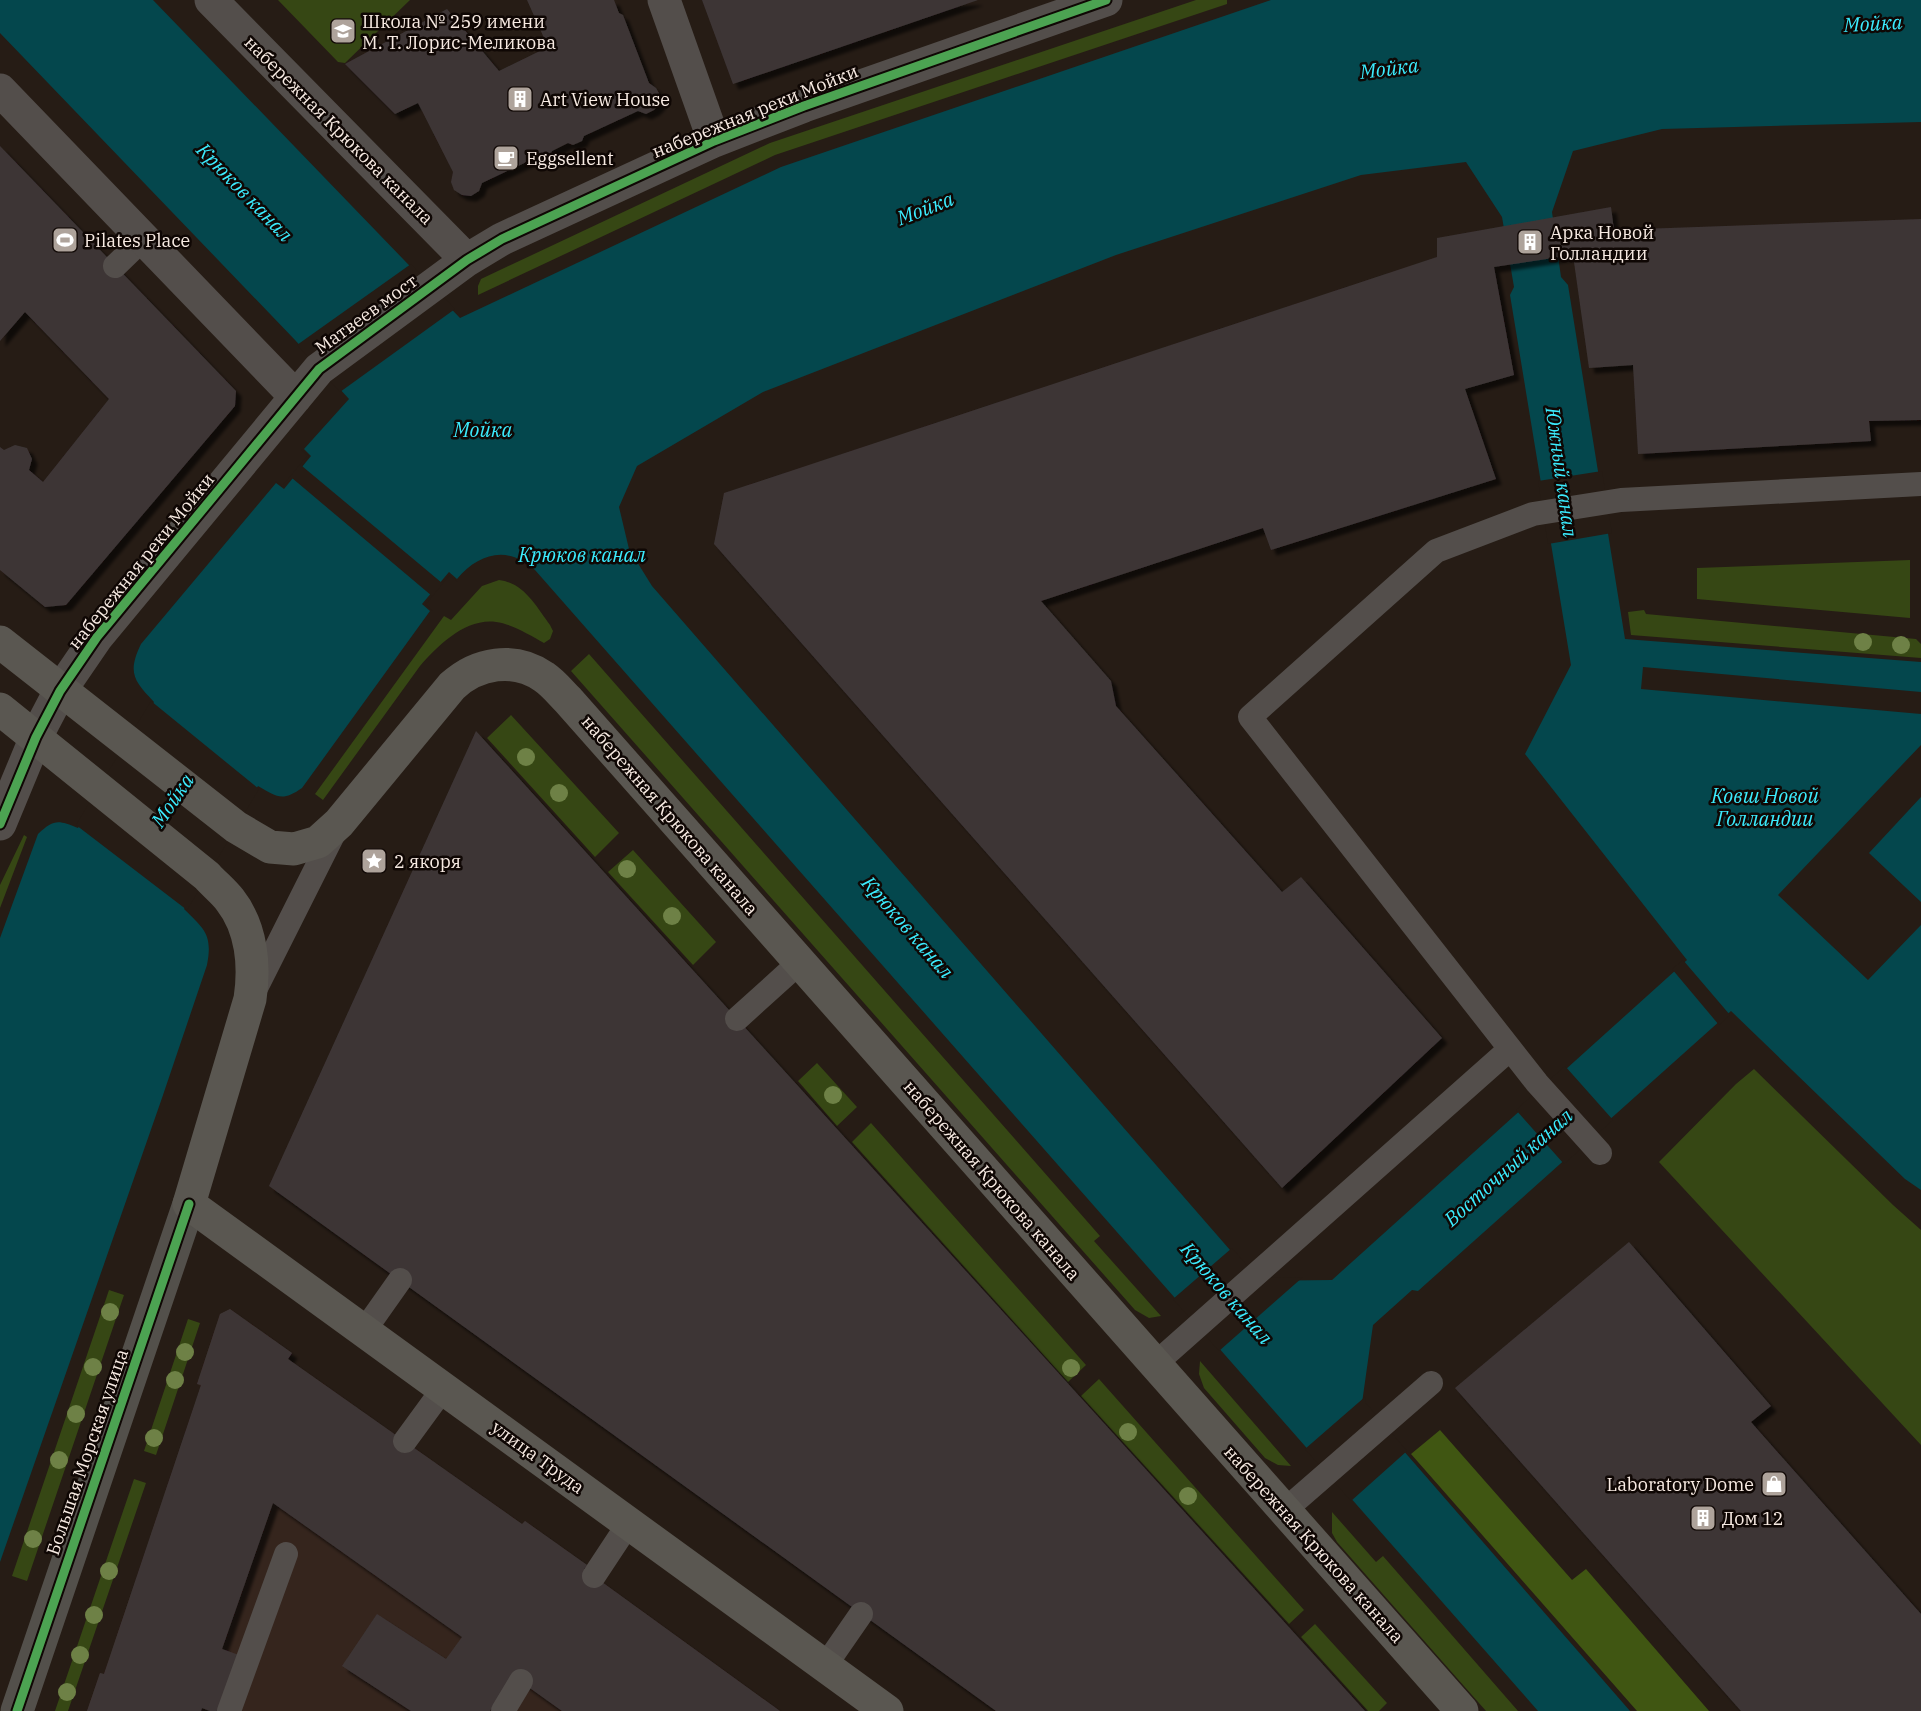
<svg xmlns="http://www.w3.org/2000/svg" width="1921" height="1711" viewBox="0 0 1921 1711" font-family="'IBM Plex Serif',serif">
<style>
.education{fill:#35251d}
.green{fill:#364714}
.forest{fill:#405612}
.water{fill:#04474d;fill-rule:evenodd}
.pier{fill:#261c15}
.building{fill:#3d3536;filter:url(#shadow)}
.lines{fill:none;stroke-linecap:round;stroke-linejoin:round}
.lane{stroke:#534e4b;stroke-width:24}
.street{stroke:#534e4b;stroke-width:33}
.secondary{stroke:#53504b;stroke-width:33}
.primary{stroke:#5a5751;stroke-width:33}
.cycleway-casing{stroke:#0f0704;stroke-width:13}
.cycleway{stroke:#4ca352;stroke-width:9}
.tree{fill:#6e8146}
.labels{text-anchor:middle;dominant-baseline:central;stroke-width:5;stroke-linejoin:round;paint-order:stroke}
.poi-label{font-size:18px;fill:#f8ebe3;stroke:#0f0704;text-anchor:start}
.street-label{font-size:18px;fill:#f8ebe3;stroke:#0f0704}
.water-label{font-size:20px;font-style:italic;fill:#3bebfd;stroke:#0f0704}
</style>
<defs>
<filter id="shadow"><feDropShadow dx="5.5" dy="5.5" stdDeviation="1.5" flood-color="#0009"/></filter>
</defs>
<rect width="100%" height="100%" fill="#261c15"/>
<path class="education" d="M230,1309l62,44 -4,6 234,165 3,-3 62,44 -3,4 196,142h-693l13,-38 4,1 97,-288 -4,-2 23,-70z"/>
<path class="green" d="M278,0h132l-65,63 -7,-1z
M1196,0h31v4l-452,151 -297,140v-9l3,-7 289,-136z
M1910,560v58l-213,-19v-31z
M499,580c25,3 37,26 51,45l3,6 -3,8 -6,4c-14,-8 -32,-19 -48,-21 -31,-4 -58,24 -76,44l-97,134 -8,-6 129,-178 7,4 31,-34z
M1644,610l2,4 270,25 5,5v14l-290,-23 -3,-23z
M589,654l511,582 -6,5 67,75 -12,2 -14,-8 -564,-639z
M511,715l108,118 -24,24 -108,-119z
M24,835l3,2 -27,71v-23z
M633,850l83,92 -23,23 -85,-93z
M817,1063l40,44 -20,19 -39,-45z
M1754,1069l139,136 28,25v215l-262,-283 77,-78z
M871,1123l215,242 -18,17 -216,-240z
M109,1290l15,5 -97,286 -15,-5z
M188,1319l12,4 -44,132 -12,-4z
M1200,1361l91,105 -13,-1 -13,-7 -61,-70 -5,-14z
M1099,1379l205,231 -15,14 -208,-228z
M134,1479l12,4 -78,228h-13z
M1332,1512l44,50 7,-6 135,155h-32l-149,-169 -5,-9z
M1315,1624l72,79 -8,8h-11l-67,-74z"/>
<path class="forest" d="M1440,1430l132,150 14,-11 123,142h-72l-226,-257z"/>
<path class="water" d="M0,0h153l307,318 321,-151 490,-167h650v122l-259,7 -89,22 -21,61 9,65 7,8 57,354 296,23v528l-16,-11 -174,-168 -313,280 -6,-1 -39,35 -11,78 268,308h-92l-1003,-1141c-27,-25 -56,-17 -78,9l-8,-7 -27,32 8,7 -128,177c-20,14 -25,9 -44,-2l-74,123c20,20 29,25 23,56l-45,133 -162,464v-624l38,-104c16,-15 20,-14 40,-6l76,-126c-20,-21 -27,-29 -13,-58l135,-161 8,6 27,-33 -7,-7 45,-50 -54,-59 -295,-307zM1466,162l36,55 12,70 -4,8 61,370 -46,89 162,206 -355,320 -75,1 -605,-695 -23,-37 -10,-42 18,-41 126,-74 353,-137 245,-80z"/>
<path class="pier" d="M411,264l44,45 -115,83 -43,-47z
M301,449l8,7 -7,10 140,117 7,-8 9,7 -9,-6 -23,28 7,7 -8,-7 7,-8 -140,-118 -9,9 -8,-6 8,4 24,-29z
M1602,471l10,62 -64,11 -10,-63z
M1643,667l278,25v22l-280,-25z
M151,701l108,88 -72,121 -111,-85z
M1921,745v52l-52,56 52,49v23l-53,55 -90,-85z
M1683,960l47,55 -11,10 -47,-56z
M1565,1066l48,54 -49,44 -48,-54z
M1232,1248l26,30 45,-1 -84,74 -46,-52z
M1366,1396l-1,6 42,49 -56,50 -46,-52z"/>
<path class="building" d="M527,0h87l5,13 4,2 26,68 7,5 4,7v9l-6,6 -8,4 -8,-3 -54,25 -2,5 -9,4 -5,-2 -16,8 -2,5 -9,4 -6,-2 -53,25 -3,8 -8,5 -9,-1 -8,-5 -3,-8 2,-10 -35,-69 -23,11 -50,-50 102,-55 52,62 49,-24z
M702,0h276l-245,84z
M0,146l236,245 -1,15 -169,199 -21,2 -45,-37v-123l4,3 11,-5 12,3 5,11 -3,11 14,12 66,-83 -84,-87 -25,29z
M1611,207l3,23 307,-11v201l-52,1 2,20 -233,13 -5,-89 -44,3 -16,-113 -79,12 20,108 -49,14 31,90 -225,71 -8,-22 -222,73 70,80 5,25 166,186 19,-15 141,161 -160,150 -568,-644 10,-51 713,-236v-19z
M476,731l889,980h-369l-727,-525z
M1629,1242l142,164 -20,16 170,192v97h-180l-286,-323z
M230,1309l62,44 -4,6 234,165 3,-3 62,44 -3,4 196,142h-218l-49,-35 -23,35h-79l-69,-45 35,-52 69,45 16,-22 -189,-134 -51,146 17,6 -19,56h-10l-8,-3 -1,3h-114l13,-38 4,1 97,-289 -4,-1 23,-70z"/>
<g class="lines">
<path class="lane" d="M115,266l28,-27
M254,992l81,-161
M737,1019l63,-57
M1600,1153l-63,-70 -287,-366 186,-166 97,-37 88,-14 300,-16
M364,1331l36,-51
M1155,1364l355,-315
M405,1441l38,-52
M1285,1510l146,-127
M594,1576l35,-53
M825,1666l36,-52
M229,1711l57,-157
M503,1711l18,-30"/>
<path class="street" d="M211,0l256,260
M664,0l50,141
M0,90l296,307
M0,824l36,-87 24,-46 37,-54 222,-268 148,-109 35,-21 212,-98 90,-35 302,-106"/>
<path class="secondary" d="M17,1711l172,-507"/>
<path class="primary" d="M0,642l236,185 34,20 24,2 24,-7 21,-19 113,-137c25,-23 62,-30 92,-9 9,6 16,15 24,23l894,1011
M0,709l207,167c7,8 16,15 23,24 22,28 25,66 20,99l-61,205 698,507"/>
<g class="cycleway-casing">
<path id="cycleway" d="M0,824l36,-87 24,-46 37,-54 222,-268 148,-109 35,-21 212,-98 90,-35 302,-106
M17,1711l172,-507"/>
</g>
<use href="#cycleway" class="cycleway"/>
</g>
<g class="tree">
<circle cx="1863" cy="642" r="9"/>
<circle cx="1901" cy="645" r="9"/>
<circle cx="526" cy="757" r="9"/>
<circle cx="559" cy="793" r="9"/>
<circle cx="627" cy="869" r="9"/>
<circle cx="672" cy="916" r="9"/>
<circle cx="833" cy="1095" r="9"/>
<circle cx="110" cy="1312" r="9"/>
<circle cx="185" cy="1352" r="9"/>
<circle cx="93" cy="1367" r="9"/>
<circle cx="1071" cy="1368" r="9"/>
<circle cx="175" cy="1380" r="9"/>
<circle cx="76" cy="1414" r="9"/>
<circle cx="1128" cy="1432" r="9"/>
<circle cx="154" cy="1438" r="9"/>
<circle cx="59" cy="1460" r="9"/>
<circle cx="1188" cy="1496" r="9"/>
<circle cx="33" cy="1539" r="9"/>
<circle cx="109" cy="1571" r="9"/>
<circle cx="94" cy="1615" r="9"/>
<circle cx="80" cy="1655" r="9"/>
<circle cx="67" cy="1692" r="9"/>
</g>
<defs>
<g id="school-square" transform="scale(1.35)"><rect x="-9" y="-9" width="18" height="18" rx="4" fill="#aea39b" stroke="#0f0704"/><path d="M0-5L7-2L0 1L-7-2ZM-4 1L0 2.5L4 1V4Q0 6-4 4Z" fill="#fff"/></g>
<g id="building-square" transform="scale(1.35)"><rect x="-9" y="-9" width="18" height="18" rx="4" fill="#aea39b" stroke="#0f0704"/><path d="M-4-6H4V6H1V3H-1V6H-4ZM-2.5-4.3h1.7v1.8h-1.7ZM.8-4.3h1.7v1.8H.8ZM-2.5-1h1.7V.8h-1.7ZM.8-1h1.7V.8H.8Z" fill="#fff"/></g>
<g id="cafe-square" transform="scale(1.35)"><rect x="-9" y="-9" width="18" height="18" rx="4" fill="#aea39b" stroke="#0f0704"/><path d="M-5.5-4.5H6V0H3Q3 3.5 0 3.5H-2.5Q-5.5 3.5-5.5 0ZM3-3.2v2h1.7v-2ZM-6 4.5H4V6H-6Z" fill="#fff"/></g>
<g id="stadium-square" transform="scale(1.35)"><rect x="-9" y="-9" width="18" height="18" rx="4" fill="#aea39b" stroke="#0f0704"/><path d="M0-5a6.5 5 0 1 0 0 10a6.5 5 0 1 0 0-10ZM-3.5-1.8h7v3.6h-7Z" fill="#fff"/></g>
<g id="sight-square" transform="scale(1.35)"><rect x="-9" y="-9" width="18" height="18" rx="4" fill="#aea39b" stroke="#0f0704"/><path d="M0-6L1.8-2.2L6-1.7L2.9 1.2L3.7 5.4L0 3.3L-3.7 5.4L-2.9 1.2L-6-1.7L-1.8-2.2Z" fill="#fff"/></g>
<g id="shop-square" transform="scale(1.35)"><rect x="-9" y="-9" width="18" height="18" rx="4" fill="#aea39b" stroke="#0f0704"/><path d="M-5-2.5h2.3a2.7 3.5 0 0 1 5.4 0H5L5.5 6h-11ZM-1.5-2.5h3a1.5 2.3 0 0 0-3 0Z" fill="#fff"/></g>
</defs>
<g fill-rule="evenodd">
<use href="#school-square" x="343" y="31"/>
<use href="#building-square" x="520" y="99"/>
<use href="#cafe-square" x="506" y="158"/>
<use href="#stadium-square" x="65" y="240"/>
<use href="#building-square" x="1530" y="242"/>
<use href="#sight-square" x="374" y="861"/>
<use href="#shop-square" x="1774" y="1484"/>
<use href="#building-square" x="1703" y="1518"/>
</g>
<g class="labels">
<g class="poi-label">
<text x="362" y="21">Школа № 259 имени<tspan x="362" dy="21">М. Т. Лорис-Меликова</tspan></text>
<text x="540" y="99">Art View House</text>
<text x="526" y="158">Eggsellent</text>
<text x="1550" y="232">Арка Новой<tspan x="1550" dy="21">Голландии</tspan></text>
<text x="84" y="240">Pilates Place</text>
<text x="394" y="861">2 якоря</text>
<text x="1754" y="1484" text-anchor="end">Laboratory Dome</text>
<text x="1722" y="1518">Дом 12</text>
</g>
<g class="street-label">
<text transform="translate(755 111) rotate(-22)">набережная реки Мойки</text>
<text transform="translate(339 130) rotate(45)">набережная Крюкова канала</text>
<text transform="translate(366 314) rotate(-36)">Матвеев мост</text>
<text transform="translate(141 561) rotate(-51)">набережная реки Мойки</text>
<text transform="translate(670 815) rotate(49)">набережная Крюкова канала</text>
<text transform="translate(992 1180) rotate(49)">набережная Крюкова канала</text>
<text transform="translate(87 1452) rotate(-71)">Большая Морская улица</text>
<text transform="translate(538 1457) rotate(36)">улица Труда</text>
<text transform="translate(1314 1544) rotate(48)">набережная Крюкова канала</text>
</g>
<g class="water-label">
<text transform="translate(1873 23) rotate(-3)">Мойка</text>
<text transform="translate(1389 68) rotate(-7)">Мойка</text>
<text transform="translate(245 192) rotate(46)">Крюков канал</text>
<text transform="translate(925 208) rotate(-21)">Мойка</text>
<text x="483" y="429">Мойка</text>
<text transform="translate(1562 472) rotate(82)">Южный канал</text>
<text x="582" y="554">Крюков канал</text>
<text x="1765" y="795">Ковш Новой<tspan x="1765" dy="23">Голландии</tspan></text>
<text transform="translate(172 800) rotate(-56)">Мойка</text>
<text transform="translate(908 927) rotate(49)">Крюков канал</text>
<text transform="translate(1508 1167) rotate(-42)">Восточный канал</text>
<text transform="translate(1227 1293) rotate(49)">Крюков канал</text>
</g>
</g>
</svg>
